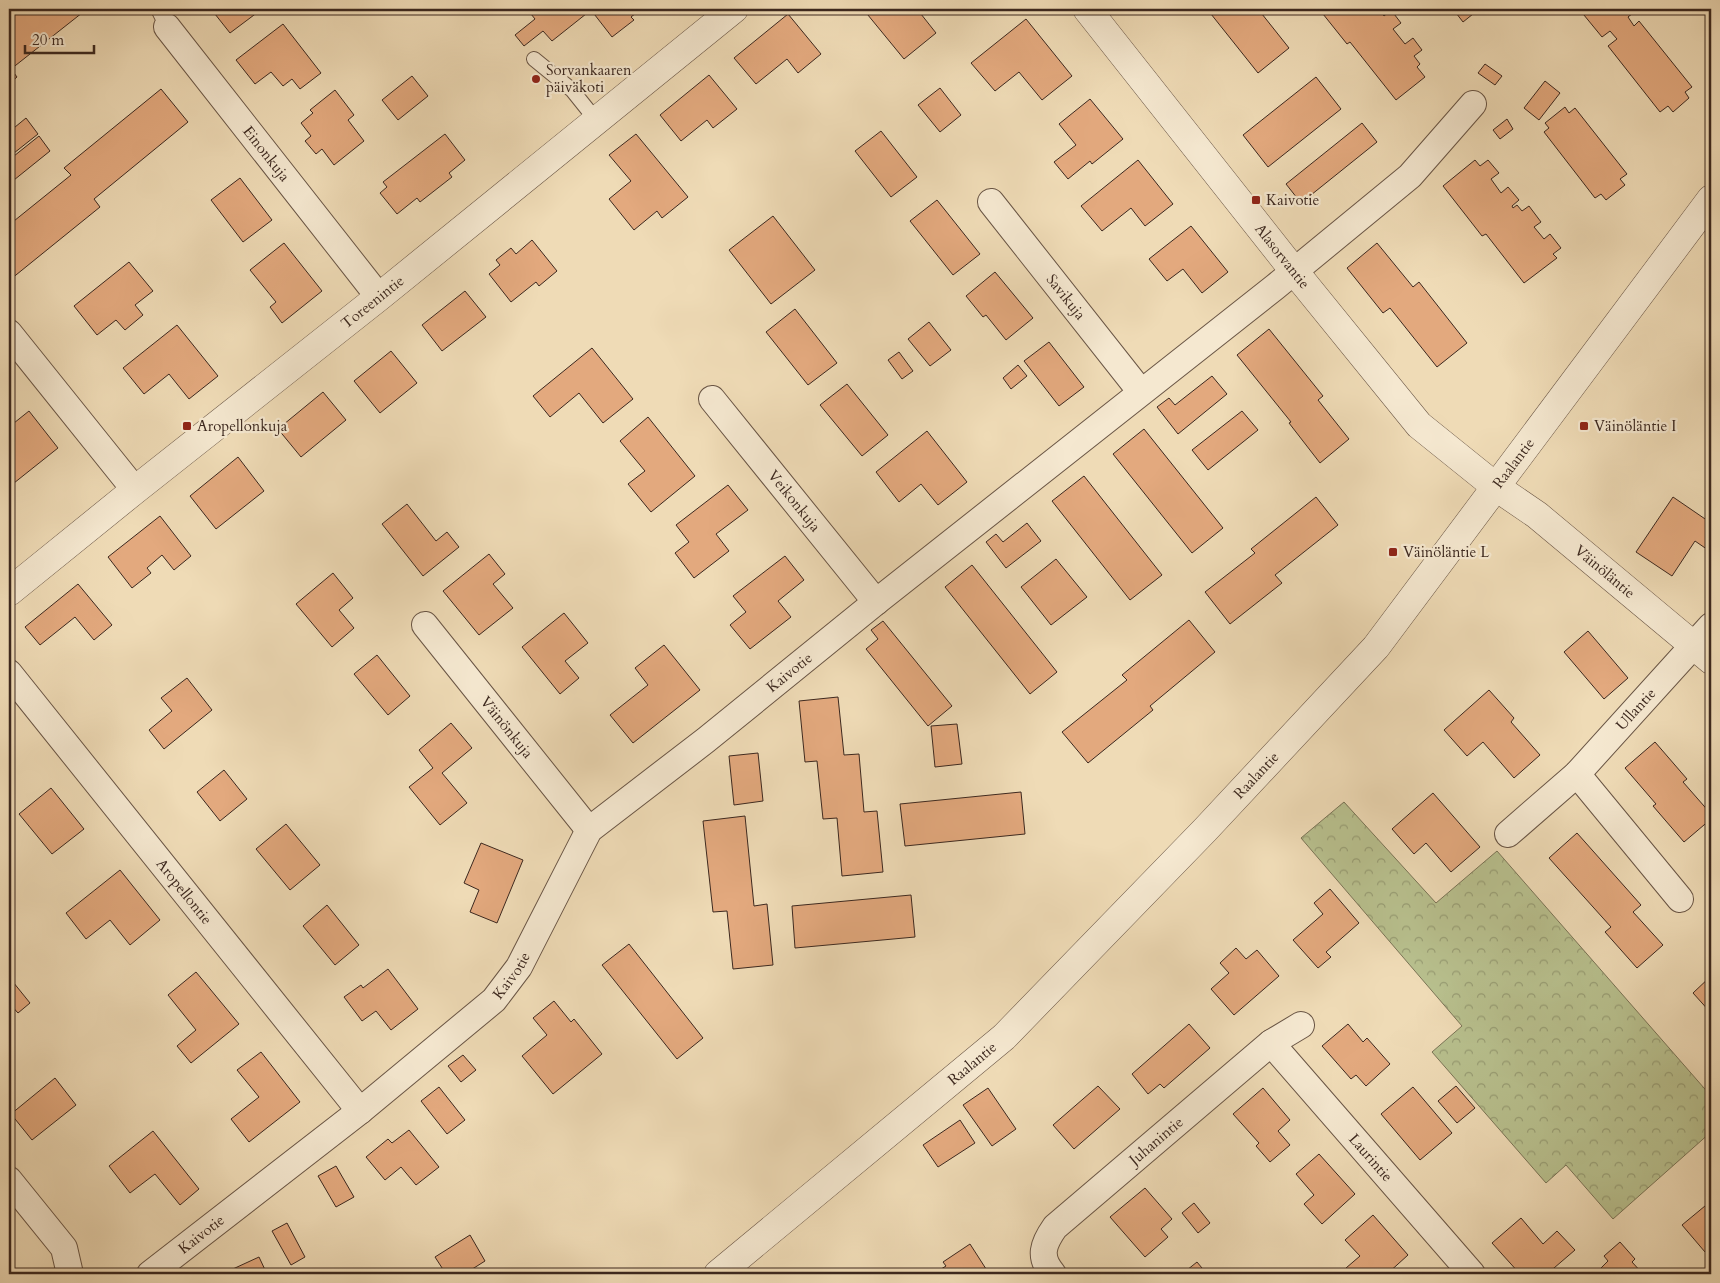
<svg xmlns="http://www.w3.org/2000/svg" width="1720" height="1283" viewBox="0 0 1720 1283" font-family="Cardo,serif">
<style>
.park{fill:url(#park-crowns);stroke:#7a7456}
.building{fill:#e3a97e;stroke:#3c281f}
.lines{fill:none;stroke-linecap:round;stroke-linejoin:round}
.service-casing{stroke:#695545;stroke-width:16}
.minor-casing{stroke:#695545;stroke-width:28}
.tertiary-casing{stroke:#695545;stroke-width:29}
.service{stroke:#f5e8d0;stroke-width:14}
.minor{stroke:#f5e8d0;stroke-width:26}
.tertiary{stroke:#f5e8d0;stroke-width:28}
.poi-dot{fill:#8f2418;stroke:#f5e8d0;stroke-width:2}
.labels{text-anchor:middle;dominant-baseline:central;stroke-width:4.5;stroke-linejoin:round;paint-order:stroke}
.poi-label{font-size:15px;fill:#3c281f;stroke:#f5e8d0;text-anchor:start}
.street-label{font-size:15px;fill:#3c281f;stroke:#f5e8d0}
</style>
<defs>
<pattern id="park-crowns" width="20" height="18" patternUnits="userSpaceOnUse" patternTransform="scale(1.25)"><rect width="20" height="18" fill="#b8c08e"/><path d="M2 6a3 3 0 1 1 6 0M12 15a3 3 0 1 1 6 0" fill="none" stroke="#979c73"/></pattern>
</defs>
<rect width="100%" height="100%" fill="#efdbb6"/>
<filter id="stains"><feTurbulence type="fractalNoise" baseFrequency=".004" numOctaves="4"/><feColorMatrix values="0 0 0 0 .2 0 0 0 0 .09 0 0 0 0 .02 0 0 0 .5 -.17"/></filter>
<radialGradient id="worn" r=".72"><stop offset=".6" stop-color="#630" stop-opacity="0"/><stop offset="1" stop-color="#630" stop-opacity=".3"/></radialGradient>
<path class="park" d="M1344,802l92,101 61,-52 214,245v36l-98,87 -47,-54 -20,18 -114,-131 30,-26 -161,-188z"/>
<path class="building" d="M17,9h70l-76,60 6,8 -8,7v-68z
M211,9h51l-32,24z
M527,9h114l-10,8 3,3 -22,17 -21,-27 -39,31 -9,-10 -19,15 -9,-11 20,-16z
M863,9h54l19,24 -32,26z
M1207,9h51l31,39 -31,25z
M1319,9h64l-6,4 1,2 3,-3 3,4 7,-6 10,13 -8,6 12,15 8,-6 9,12 -8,6 6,8 -3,3 8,10 -29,23 -46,-58 -3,2z
M1453,9h16l4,5 -10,8z
M1579,9h50l4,4 -5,4 6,9 5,-5 53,66 -7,5 4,6 -16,14 -5,-6 -8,6 -52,-66 9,-7 -7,-8 -8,6z
M788,14l33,40 -23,19 -11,-14 -31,25 -22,-26z
M1026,19l46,57 -30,24 -23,-28 -24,19 -24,-28z
M283,24l38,49 -21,16 -8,-10 -9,7 -12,-14 -16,12 -19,-24z
M1485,64l17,12 -7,9 -17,-12z
M709,75l28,34 -24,19 -6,-8 -26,21 -21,-26z
M412,76l16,20 -30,24 -16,-20z
M1316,77l25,32 -73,58 -25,-32z
M1545,81l15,12 -21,27 -15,-12z
M940,88l21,27 -21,17 -22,-27z
M161,89l27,33 -94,77 6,8 -89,72 -2,-2v-52l62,-50 -7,-7z
M335,90l19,25 -6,5 16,21 -30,24 -12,-16 -6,5 -11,-13 6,-5 -10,-13 12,-10 -3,-3z
M1090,99l33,40 -31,25 -2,-3 -22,18 -14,-17 22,-17 -17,-21z
M1565,107l4,6 6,-5 52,66 -7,5 5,6 -19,15 -5,-6 -6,4 -51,-66 5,-4 -4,-5z
M26,118l12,16 -29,23v-25z
M1507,119l6,10 -13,10 -7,-9z
M1362,123l15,19 -76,61 -15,-19z
M881,131l36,46 -26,20 -36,-46z
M445,134l20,26 -16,13 3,4 -32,25 -3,-4 -20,16 -17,-21 7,-6 -4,-5z
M636,134l52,63 -26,21 -5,-7 -23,19 -25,-31 22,-18 -22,-26z
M39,136l11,15 -41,33v-24z
M1138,160l35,44 -28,22 -14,-18 -29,23 -21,-25z
M1475,160l5,6 8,-6 11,13 -8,6 10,14 7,-6 11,13 -7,6 1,2 4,-3 5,6 7,-5 12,16 -7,5 10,12 6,-5 11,14 -8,6 4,4 -33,25 -38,-49 -4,2 -39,-50z
M240,178l32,42 -29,22 -32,-42z
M937,200l43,54 -27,21 -43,-54z
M773,216l42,54 -44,34 -42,-54z
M1191,226l37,46 -26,21 -19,-24 -16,12 -18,-22z
M532,240l25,31 -18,15 -3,-4 -25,20 -22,-28 11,-9 -4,-5 15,-12 5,6z
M284,243l38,48 -40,32 -12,-16 6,-5 -26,-32z
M1377,243l36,44 6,-5 48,61 -30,24 -47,-59 -7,5 -36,-45z
M129,262l24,29 -18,14 8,10 -18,15 -9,-10 -19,15 -23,-29z
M995,272l38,46 -27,22 -20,-25 -3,2 -17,-21z
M465,291l21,26 -44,34 -20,-26z
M795,309l42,54 -29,22 -42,-53z
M929,322l22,28 -21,16 -22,-27z
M177,325l41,51 -29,23 -20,-25 -25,20 -21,-26z
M1269,329l54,67 -5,4 31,39 -29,24 -31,-40 2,-1 -54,-67z
M1049,342l35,45 -25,19 -35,-45z
M592,348l41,51 -30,24 -24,-30 -29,24 -17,-21z
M391,351l26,32 -37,30 -26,-32z
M899,352l14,19 -11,8 -14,-19z
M1018,365l9,11 -16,13 -8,-11z
M1212,376l15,18 -49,40 -21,-27 12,-9 6,7z
M847,384l41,51 -26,21 -42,-51z
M323,392l23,28 -45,37 -23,-28z
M29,411l29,37 -49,39v-60z
M1242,411l16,19 -50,40 -16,-20z
M648,417l47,59 -44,36 -23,-28 17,-13 -25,-30z
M1144,429l79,99 -31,25 -79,-99z
M927,431l40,51 -29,23 -17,-21 -22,18 -23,-30z
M238,457l26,34 -48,38 -26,-33z
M1084,476l78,99 -32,25 -78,-99z
M728,485l20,25 -32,24 13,17 -35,27 -19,-25 14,-11 -13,-17z
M1316,497l22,28 -63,50 7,8 -52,41 -25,-32 50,-39 -4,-4z
M1673,497l38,26v29l-16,-11 -23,35 -36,-24z
M407,504l29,37 11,-9 12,15 -36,29 -41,-52z
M160,516l31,40 -17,14 -12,-15 -15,13 4,5 -19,15 -24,-31z
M1027,523l14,18 -35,27 -20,-26 10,-8 7,8z
M489,554l16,20 -12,10 20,24 -34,27 -36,-44z
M785,556l19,24 -26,21 13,16 -41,32 -20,-24 16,-13 -13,-16z
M1056,559l31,38 -36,28 -30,-38z
M972,565l85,107 -27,22 -85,-107z
M333,573l20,25 -14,12 15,18 -22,19 -36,-43z
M78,584l34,41 -18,15 -19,-23 -35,28 -15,-18z
M564,613l24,30 -23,18 14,17 -19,16 -38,-47z
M1189,620l26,32 -65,54 3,4 -65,53 -26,-31 65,-52 -5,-5z
M883,621l69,85 -24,20 -62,-77 12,-10 -7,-9z
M1588,631l40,47 -24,21 -40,-47z
M664,645l36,45 -67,53 -23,-28 38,-30 -13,-17z
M377,655l33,41 -22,19 -34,-41z
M187,678l25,32 -48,39 -15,-19 23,-19 -11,-13z
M1489,690l25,28 -3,4 29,33 -26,23 -31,-36 -16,14 -23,-26z
M838,697l6,58 15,-1 5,58 13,-1 6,61 -41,4 -5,-58 -14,1 -6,-58 -12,1 -6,-61z
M451,723l21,25 -30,25 25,30 -27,22 -31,-38 24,-19 -14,-18z
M957,724l5,40 -27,3 -4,-41z
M1655,742l32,37 -4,3 28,32v5l-27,23 -31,-36 3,-2 -31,-36z
M758,753l5,48 -29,4 -5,-49z
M224,770l23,29 -27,22 -23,-29z
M51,788l33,41 -32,25 -33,-40z
M1021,792l4,42 -120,12 -5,-42z
M1433,793l47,54 -29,25 -25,-29 -12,11 -22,-25z
M745,816l9,90 13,-2 6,61 -40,4 -6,-58 -14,1 -10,-91z
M286,824l34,41 -30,25 -34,-41z
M1577,833l64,72 -8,7 30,33 -26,23 -32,-36 6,-5 -62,-69z
M481,843l42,17 -26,63 -27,-11 9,-22 -15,-7z
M120,870l40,50 -30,25 -20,-25 -24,19 -20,-26z
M1330,889l29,34 -33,29 5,5 -13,11 -25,-28 30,-26 -9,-11z
M911,895l4,42 -120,11 -3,-42z
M327,905l32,40 -24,20 -32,-39z
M629,944l74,94 -26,21 -75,-94z
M1236,948l10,11 11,-9 22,26 -45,39 -23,-26 18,-16 -9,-10z
M388,969l30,40 -27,21 -15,-19 -14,10 -18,-24 17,-12 2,3z
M196,972l43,52 -48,39 -14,-17 19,-16 -28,-35z
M1711,976v37l-18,-20z
M9,977l21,26 -12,10 -9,-10z
M554,1001l17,21 3,-3 28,35 -49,40 -31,-38 25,-21 -14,-17z
M1189,1024l21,24 -46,40 -4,-4 -12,10 -16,-20z
M1348,1024l15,18 4,-4 23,26 -24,22 -10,-11 -5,4 -29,-33z
M261,1052l39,50 -51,40 -18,-23 28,-22 -22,-27z
M463,1055l13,15 -15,12 -13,-16z
M55,1078l21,27 -44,35 -21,-26z
M1098,1086l22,23 -46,40 -21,-24z
M1456,1086l19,22 -18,15 -19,-22z
M439,1087l26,33 -18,14 -26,-33z
M1413,1087l39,46 -32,27 -39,-46z
M988,1088l28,41 -24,17 -29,-41z
M1263,1088l27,32 -12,11 12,14 -20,17 -14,-16 3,-3 -26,-29z
M960,1120l15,23 -37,24 -15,-22z
M409,1130l30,37 -23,18 -15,-18 -16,13 -19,-23 22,-18 4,4z
M153,1131l46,58 -19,16 -25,-31 -25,19 -21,-27z
M1319,1154l36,40 -33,30 -18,-20 10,-9 -18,-21z
M336,1166l18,31 -18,10 -18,-31z
M1145,1188l27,31 -11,10 7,8 -23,20 -35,-40z
M1711,1201v46l-6,5 -23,-27z
M1194,1203l16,20 -12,10 -16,-20z
M1373,1215l35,40 -21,19h-35l-6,-6 14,-12 -15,-16z
M1521,1218l22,26 14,-13 18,19 -28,24h-27l-28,-31z
M287,1223l18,34 -14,8 -19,-34z
M470,1235l15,26 -19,12 1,1h-21l-11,-17z
M1620,1242l15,17 -3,3 11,12h-48l13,-13 -4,-5z
M970,1244l18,28 -3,2h-52l13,-8 -3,-4z
M259,1257l8,17h-45z
M1197,1262l10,12h-25z"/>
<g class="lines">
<g class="service-casing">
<path id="service" d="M158,9l9,18
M534,59l38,31 24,30"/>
</g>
<g class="minor-casing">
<g id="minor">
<path id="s1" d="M167,27l212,270"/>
<path id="s2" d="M991,202l150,190"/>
<path d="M9,333l126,157"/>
<path id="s3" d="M712,399l164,203"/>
<path id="s4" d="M425,625l164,205"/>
<path id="s5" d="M9,673l351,438"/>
<path d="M1577,774l103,125"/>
<path id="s6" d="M1508,834l69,-60 134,-148"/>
<path id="s7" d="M1271,1043l201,231"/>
<path d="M9,1180l55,68 6,26"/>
<path id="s8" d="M150,1274l210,-163 134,-111 25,-33 70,-137 117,-90 170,-138 399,-315 135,-111 63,-72"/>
<path id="s9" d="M1053,1274c-15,-17 -10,-30 2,-47l216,-184 30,-18"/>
</g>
</g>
<g class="tertiary-casing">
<g id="tertiary">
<path id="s10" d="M1087,9l207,262 125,154 77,62 41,28 174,145"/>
<path id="s11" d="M9,592l126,-102 244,-193 355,-288"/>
<path id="s12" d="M718,1274l286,-237 201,-207 171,-183 335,-448"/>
</g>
</g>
<use href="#service" class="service"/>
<use href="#minor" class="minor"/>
<use href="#tertiary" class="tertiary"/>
</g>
<g class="poi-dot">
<circle cx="536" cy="79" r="5"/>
<rect x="1251" y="195" width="10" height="10" rx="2.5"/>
<rect x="182" y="421" width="10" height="10" rx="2.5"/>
<rect x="1579" y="421" width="10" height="10" rx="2.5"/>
<rect x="1388" y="547" width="10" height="10" rx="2.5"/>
</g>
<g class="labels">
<g class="poi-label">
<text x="546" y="70">Sorvankaaren<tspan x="546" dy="17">päiväkoti</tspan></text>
<text x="1266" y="200">Kaivotie</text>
<text x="197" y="426">Aropellonkuja</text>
<text x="1594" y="426">Väinöläntie I</text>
<text x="1403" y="552">Väinöläntie L</text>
</g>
<g class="street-label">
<text stroke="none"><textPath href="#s1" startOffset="161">Einonkuja</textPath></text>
<text stroke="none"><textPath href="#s10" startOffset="315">Alasorvantie</textPath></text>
<text stroke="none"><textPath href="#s2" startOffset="121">Savikuja</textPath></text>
<text stroke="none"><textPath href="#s11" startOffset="465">Toreenintie</textPath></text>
<text stroke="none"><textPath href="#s12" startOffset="1140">Raalantie</textPath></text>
<text stroke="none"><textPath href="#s3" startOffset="131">Veikonkuja</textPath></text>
<text stroke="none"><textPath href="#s10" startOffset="769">Väinöläntie</textPath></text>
<text stroke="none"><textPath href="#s8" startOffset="890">Kaivotie</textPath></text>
<text stroke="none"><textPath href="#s6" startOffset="179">Ullantie</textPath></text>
<text stroke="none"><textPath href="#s4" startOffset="131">Väinönkuja</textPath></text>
<text stroke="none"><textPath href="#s12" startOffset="735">Raalantie</textPath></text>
<text stroke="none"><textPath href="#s5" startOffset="280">Aropellontie</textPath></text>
<text stroke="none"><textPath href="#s8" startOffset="470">Kaivotie</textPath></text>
<text stroke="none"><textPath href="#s12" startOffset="330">Raalantie</textPath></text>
<text stroke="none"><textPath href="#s9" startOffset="185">Juhanintie</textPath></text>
<text stroke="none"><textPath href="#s7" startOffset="152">Laurintie</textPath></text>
<text stroke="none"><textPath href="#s8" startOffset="65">Kaivotie</textPath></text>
</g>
</g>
<rect width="1720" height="1283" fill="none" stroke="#efdbb6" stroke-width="30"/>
<rect x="10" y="10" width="1700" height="1263" fill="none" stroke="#3c281f" stroke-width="2.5"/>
<rect x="15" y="15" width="1690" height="1253" fill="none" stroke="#3c281f"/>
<path d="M25 45v8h69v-8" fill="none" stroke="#3c281f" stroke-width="2.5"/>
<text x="32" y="45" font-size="15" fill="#3c281f" stroke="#f5e8d0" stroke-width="4" paint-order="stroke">20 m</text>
<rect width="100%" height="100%" filter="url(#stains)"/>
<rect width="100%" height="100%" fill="url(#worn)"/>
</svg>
